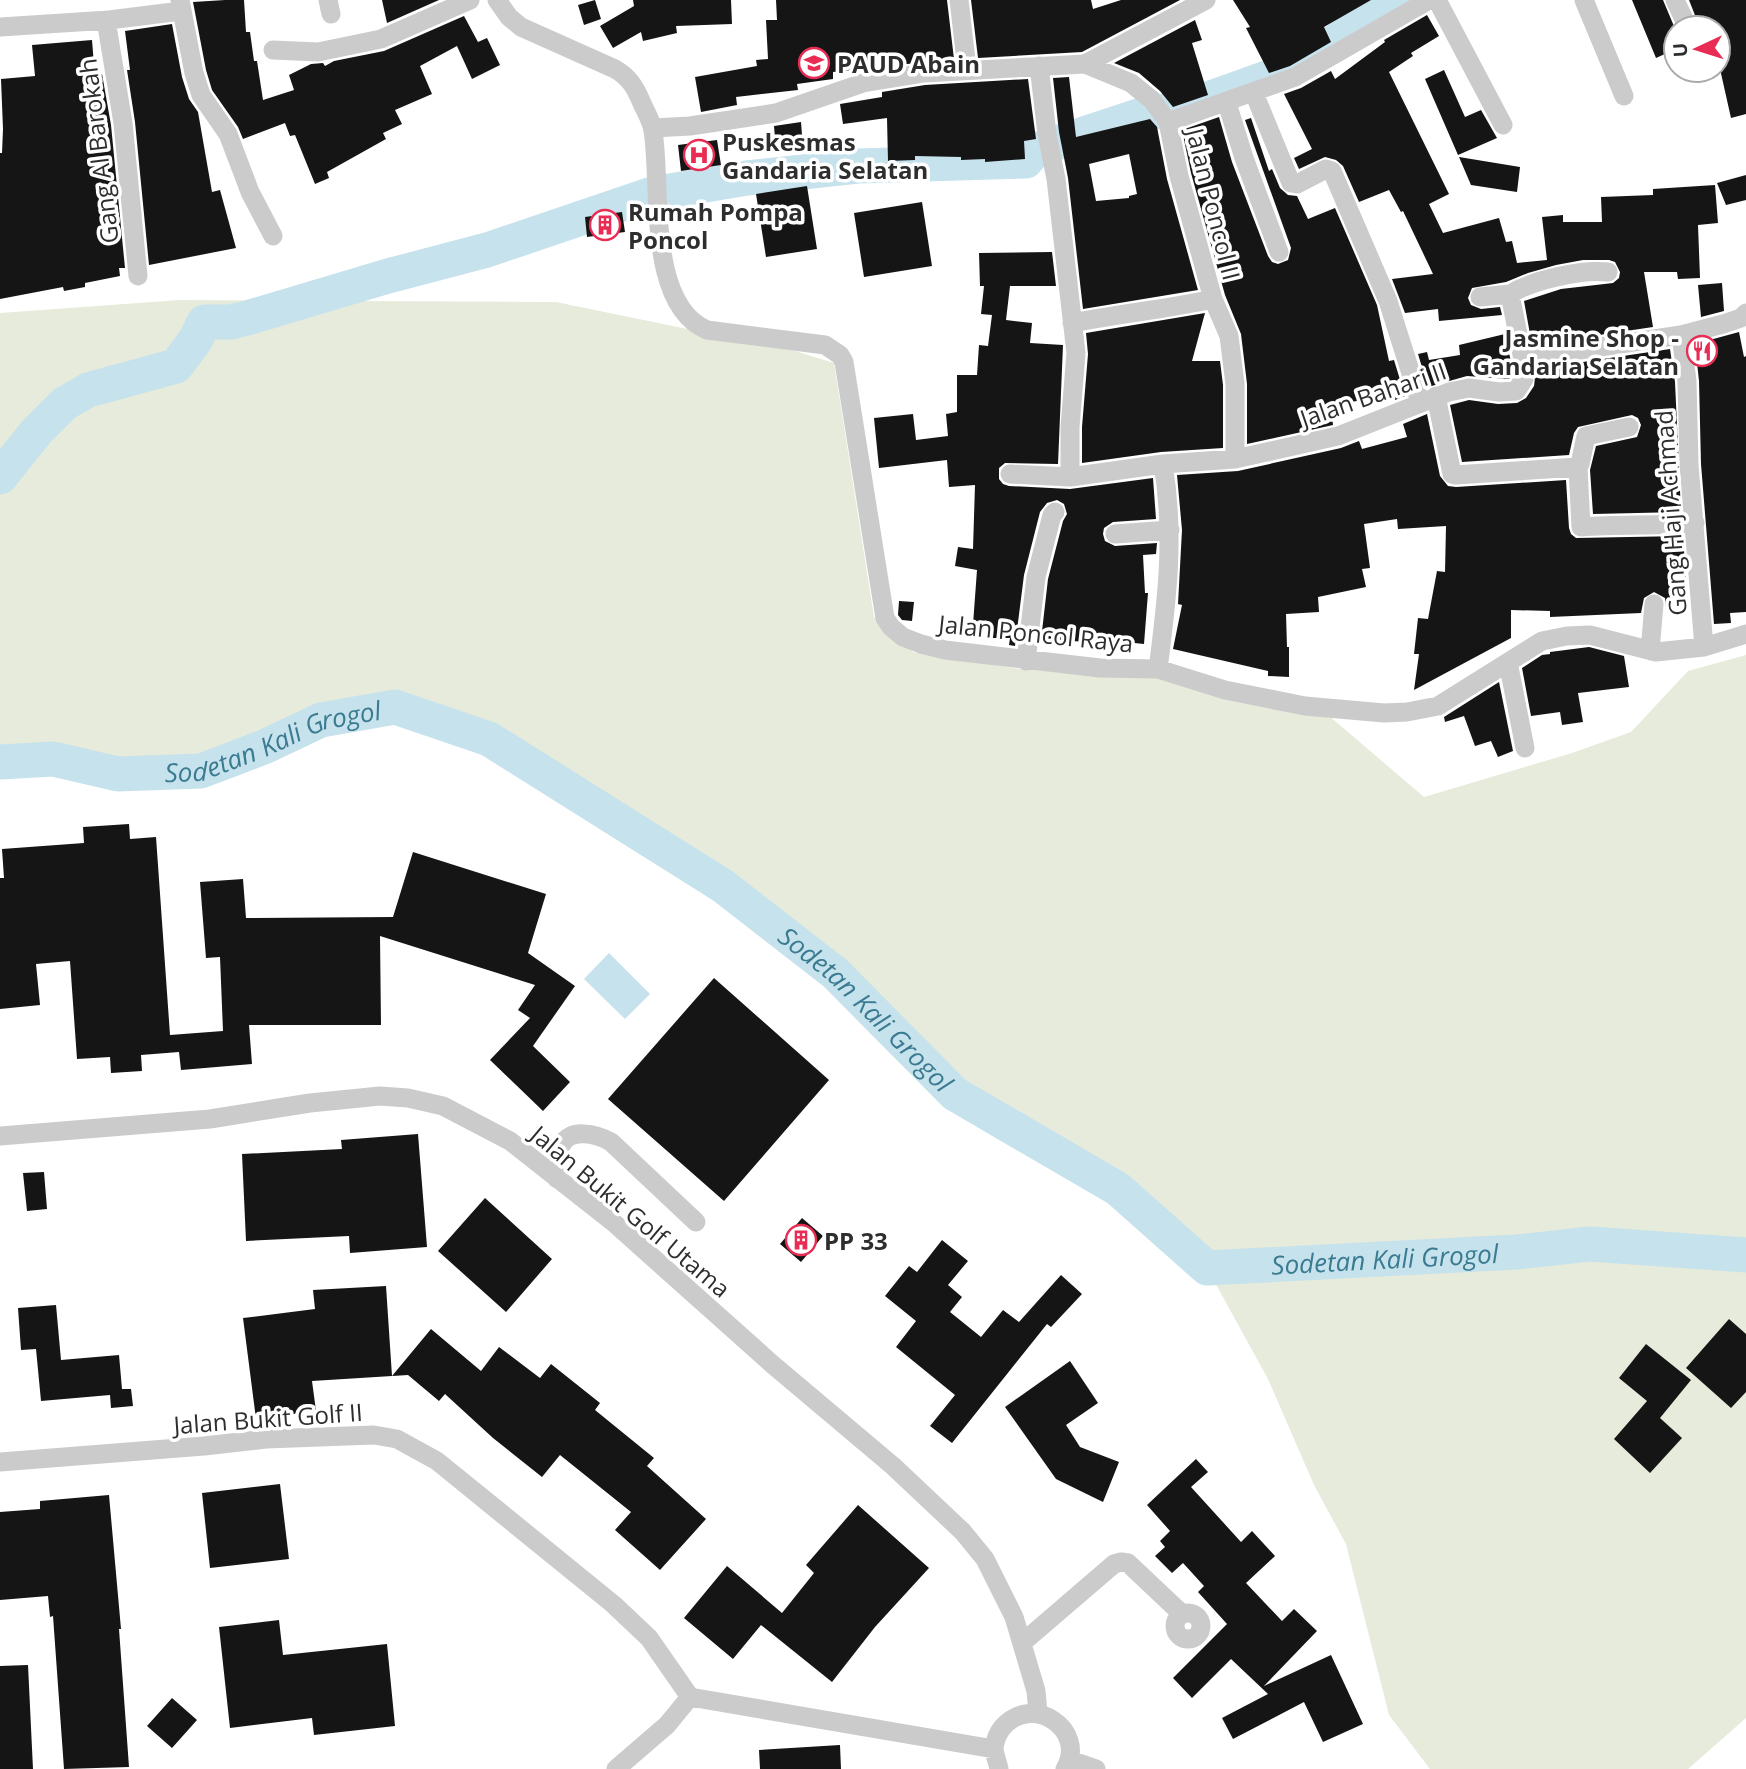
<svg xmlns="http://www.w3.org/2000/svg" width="1746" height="1769" viewBox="0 0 1746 1769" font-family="'Open Sans',sans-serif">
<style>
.green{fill:#e6ebdb}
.water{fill:#c6e2ec}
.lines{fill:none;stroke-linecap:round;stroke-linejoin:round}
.river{stroke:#c6e2ec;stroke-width:35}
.building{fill:#151515;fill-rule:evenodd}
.minor{stroke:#cbcbcb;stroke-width:19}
.labels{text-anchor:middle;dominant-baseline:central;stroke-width:7;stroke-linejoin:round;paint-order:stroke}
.poi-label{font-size:24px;font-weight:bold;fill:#2e2e2e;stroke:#fff;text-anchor:start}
.street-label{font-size:24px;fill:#2e2e2e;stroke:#fff}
.water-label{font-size:26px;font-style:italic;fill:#3a7b91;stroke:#fff}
</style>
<rect width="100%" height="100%" fill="#fff"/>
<path class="green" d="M180,300l376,2 239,49 39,12 40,254 39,35 107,17 120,2 181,38 103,88 148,-44 59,-21 57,-61 58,-16v1063l-58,51h-258l-41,-54 -43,-171 -32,-59 -46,-106 -61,-111 -89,-79 -163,-95 -120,-121 -112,-87 -234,-147 -94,-32 -74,13 -57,27 -63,24 -83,3 -65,-15 -53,3v-449z"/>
<path class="water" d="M609,953l41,41 -25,25 -41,-40z"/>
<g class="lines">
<g class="river">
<path d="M0,477l37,-46 27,-27 24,-14 88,-24 20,-27 8,-17h27l16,-4 141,-42 99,-26 165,-56 95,-16 111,-12 168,-5 9,-11 112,-37 33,-4 98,-35 42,-22 76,-52"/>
<path id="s1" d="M0,762l53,-3 65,15 83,-3 63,-24 57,-27 74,-13 94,32 234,147 112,87 120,121 163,95 89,79 310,-16 73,-8 156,11"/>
</g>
</g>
<path class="building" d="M225,0h19l2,32h4l4,29h3l6,39 31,-10 -5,-15 22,-11 12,-1 2,3 9,-5 50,-10 80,-35 14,26 9,-4 13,27 -28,14 -15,-33 -37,20 12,28 -37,16 7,14 -19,9 3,6 -59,33 2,6 -14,6 -20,-49 -5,1 -5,-13 -42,16 -5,-12 -26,-37 -6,-20 -13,-68z
M382,0h57l-52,23z
M595,0l6,19 -17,6 -6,-20z
M633,0h98l1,24 -56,2 1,7 -34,8 -2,-9 -28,16 -13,-22 34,-20z
M776,0h171l7,59 -121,13v7l-36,5 1,6 -62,7 1,8 -36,7 -6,-35 62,-11 -1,-6 12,-1 -2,-39h11z
M971,0h120l2,9 28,-9h59l-98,52 -104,6z
M1233,0h138l-47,27 7,15 -41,24 -21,7 -23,-45 4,-1z
M1632,0h31l13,31v18l-20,9z
M1689,0h57v114l-15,4 -13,-58v-32h-18z
M1427,15l12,21 -28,17 2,3 -24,16 60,122 -20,10 14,29 56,-15 7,24 6,-1 5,22 30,-3 -5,-43 21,-2v7h39l-1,-25 52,-2v-6l62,-4 3,38 -20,2 2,53 -22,1 -1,-7h-33l9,55 -121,18 -8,-44 37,-12 52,-6 6,-5 1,-6 -5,-10 -6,-2h-26l-27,5 -28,8 -22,9 -34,6 -4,10 3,7 10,4 19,-2 2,8 -63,6 -1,-12 -33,4 -13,-34 41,-5 -30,-63 -2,1 -12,-22 -30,12 -16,-36 -7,-6 -11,-3 -26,12 -5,-11 18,-9 -28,-55 17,-6 30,-17 4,8 50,-37 -1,-2z
M1195,20l7,20 -10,3 16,52 -35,12 -13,-16 -21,-18 -25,-10z
M172,24l10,53 7,22 9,13 14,80 8,-2 16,58 -87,17 -14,-143 -8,-52h3l-5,-39z
M92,40l2,25h3l1,10 4,-1 9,51 14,143h-6l1,8 -35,7v4l-21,4 -1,-4 -63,12v-146h2l1,-24 -2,-50 34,-3 -3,-31z
M1444,70l21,47 16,-7 16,28 -39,17 -33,-76z
M1069,77l7,60 74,-18 7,8 10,52 31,111 -115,19 -15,-131 -9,-46 -6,-54zM1129,154l8,40 -8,2v2l-33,3 -7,-37z
M1028,79l8,60 -12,2 1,18 -40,3v-3l-24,1v-3l-46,-1v4l-27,1 -1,-43 -44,6 -3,-20 42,-7v-5l43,-7z
M1219,117l13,45 36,94 4,6 6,2 10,-4 3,-12 -46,-128 6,-2 18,53 3,-2 8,19 8,7 9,1 11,23 27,-11 42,97 12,56 5,-1 11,36 -10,4 -1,-3 -21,5 -1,-4 -41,8 2,19 -86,19v-60l-6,-50 -16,-39 -34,-122 -9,-43z
M801,122l2,26 -27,2 -2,-24z
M717,140l4,25 -40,6 -3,-26z
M1459,157l61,10 -3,25 -46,-7z
M1746,175v25l-20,5 -9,-22z
M807,186l10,63 -51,8 -10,-63z
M922,202l10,64 -68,11 -10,-64z
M622,212l3,20 -38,5 -2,-20z
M1052,252l4,34h-46l-4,34 26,3 -2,20 33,2 -5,119 -53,-1 -6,5v11l4,5 6,2 61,3 83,-11 3,41 -43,3 -9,6 -1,6 2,7 10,5 42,-3 -1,11 -13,1 2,38h3l-4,51 -49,-5v3l-54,-2 7,-61 15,-58 4,-7 -3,-10 -7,-4 -10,3 -7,9 -16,63 -9,71 -6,-1 1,-7h-38l5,-68 -22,-4 3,-19 15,2 2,-64 -26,2 -2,-27 -68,8 -5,-50 39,-4 3,26 32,-4 -2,-22 11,-2v-37h20l2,-30 9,1 4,-31 -11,-1 3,-28h-4l-1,-33z
M1722,283l2,28 -23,6 -3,-32z
M1205,313l-13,48h28l3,24v63l-62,4 -79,11v-36l6,-73 -2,-21z
M1739,332l5,25 2,-1v256l-16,1 1,10 -17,1 -13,-160 -2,-83 -4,-37z
M1505,334l6,28 1,14 -3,3 -42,-3 -39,11 -10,-33 9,-2 2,8 31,-5 -1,-10z
M1670,349l5,33 6,130 -88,2 -3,-44 6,-24 41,-9 4,-12 -3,-7 -6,-3 -54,12 -4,6 -5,22 -107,7 -12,-57 19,-5 29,4 19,-1 9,-5 8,-12 2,-17z
M1427,414l13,62 8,10 8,1 110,-7 3,48 2,6 5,4 107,-2 5,70 -22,2 -1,-10 -11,-6 -10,6 -3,15 -91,4v-6l-39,-1v28l-97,52 5,-36h-5l4,-36 10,1 9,-48 8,1 1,-46 -48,3 -1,-10 -33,5 6,44 -8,1 4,18 -48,10 1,15 -33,2 1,33h2v30l-21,-1v-5l-95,-22 9,-44 -4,-1 4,-74 -5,-55 61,-4 103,-23 18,-7 3,8 45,-12 -4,-13z
M899,601l15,1 -2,19 -10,-1 -4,-5z
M1589,647l35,9 5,31 -51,6 5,29 -21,3 -2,-13 -29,4 -9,-48 20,-13 8,-1v-2z
M1499,682l14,69 -15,6 -7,-16 -16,5 -11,-30 -19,6 -1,-5z
M129,824l1,15 26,-2 14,198 53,-4 -3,-74 -14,1 -6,-76 43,-3 3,39 147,-1 20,-65 133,42 -18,59 47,33 -42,60 37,36 -27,29 -53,-51 40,-42 -12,-8 17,-25 -155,-49 1,89h-132l3,39 -71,6 -2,-18 -38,3 1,16 -31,2 -1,-16 -33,2 -7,-98 -34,3 4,41 -40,4v-131h4l-2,-29 82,-6 -1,-16z
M714,978l115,102 -105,121 -116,-102z
M418,1134l9,113 -77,6 -1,-17 -103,5 -4,-87 100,-5 -1,-9z
M44,1172l3,37 -20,2 -4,-38z
M485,1198l67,61 -46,53 -68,-61z
M802,1218l21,18 -22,26 -21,-18z
M942,1240l26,21 -20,24 14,12 -12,15 31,25 22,-27 16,12 42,-47 21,19 -31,33 -4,-3 -95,119 -22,-17 25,-31 -59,-48 20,-26 -31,-25 24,-30 8,6z
M386,1286l6,90 -80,5 4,30 -60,8 -13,-101 72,-9 -2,-19z
M56,1305l5,55 58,-5 3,34h9l2,17 -22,2 -1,-13 -69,6 -5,-52 -15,1 -3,-42z
M1729,1319l17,15v58l-15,16 -45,-40z
M431,1329l50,42 18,-24 41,31 11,-14 49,39 -5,7 59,48 -7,8 59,53 -46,51 -45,-40 16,-18 -71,-57 -18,22 -49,-39 -48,-44 -6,7 -31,-26 -16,1z
M1646,1344l45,36 -31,38 22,20 -32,35 -36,-34 33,-38 -28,-23z
M1070,1361l28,42 -32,22 14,22 39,15 -16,40 -47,-23 -51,-72z
M1196,1459l12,13 -17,15 50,55 11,-11 23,25 -29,27 36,38 12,-12 23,22 -53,55 67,-31 32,69 -40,18 -19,-40 -71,37 -11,-21 46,-24 -37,-35 -39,39 -19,-20 54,-54 -29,-32 6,-6 -21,-23 -11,10 -17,-17 10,-9 -5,-6 10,-10 -23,-26z
M280,1484l9,75 -79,9 -8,-75z
M109,1495l12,134h-2l10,138 -65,2 -11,-153 -3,1 -2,-21 -48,4v-88l40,-3v-8z
M858,1505l71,63 -54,59 -43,55 -71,-57 -28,34 -49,-41 43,-52 55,47 32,-40 -8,-8z
M279,1620l4,35 104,-11 8,82 -81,9 -2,-17 -82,10 -11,-101z
M28,1665l5,104h-33v-103z
M172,1698l25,22 -25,28 -25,-22z
M840,1745l1,24h-81l-1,-19z"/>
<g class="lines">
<path class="minor" d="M180,0l14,73 7,22 27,39 22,58 23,44
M328,0l3,14
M497,0l12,17 12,10 94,42c14,8 20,18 26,32 4,10 11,20 12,30 9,55 -7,173 54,199l118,15 15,10 4,7 41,256 6,9 12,10 18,7 24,6 155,18 58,1 67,21 80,16 79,7 23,-1 31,-6 104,-65 25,-5 23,-1 66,17 48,-5 42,-13
M959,0l8,69
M1437,0l66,125
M1584,0l40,96
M1675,0l13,28
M106,20l17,103 15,153
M0,27l109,-7 72,-9
M273,50l45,2 63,-13 89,-39
M1085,64l121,-64
M1039,66l8,68 9,45 20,174 -6,74v50
M1254,93l37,90 6,1 29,-15 6,2 56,130 32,101
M1227,103l17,55 35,94
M1168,122l127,-45 134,-77
M653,128l37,-2 86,-13 87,-30 61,-10 161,-9 46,19 21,17 16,22 11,54 34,123 16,37 6,48v75
M1510,294c23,-14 72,-25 98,-22
M1480,297l30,-3 13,66
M1072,323c47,-9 95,-14 141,-24
M1681,335l6,46 2,84 15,182
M1436,396l16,78 3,1 123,-8 2,-3 6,-28 43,-9
M1578,467l3,60c38,-3 75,-1 114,-4
M1010,474l60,3 93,-13 72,-5 103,-23 111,-44 20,-4 30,4 17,-1 8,-12 -1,-19 9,-3 149,-22 42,-11 18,-6 5,-5
M1115,534l55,-4
M1650,651l4,-47
M1026,661l10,-84 16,-62 3,-3
M1508,662l17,86
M1158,669c9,-69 17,-135 5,-205
M0,1136l210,-17 100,-16 70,-7 28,2 35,8 67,35 103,81 159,142 121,102 70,66 22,27 29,58 22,74 2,22
M557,1179c1,-11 0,-23 4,-33 8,-19 36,-12 50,-4l85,80
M0,1462l204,-16 62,-7 108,-4 23,4 40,22 176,143 36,34 41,59
M1175 1626a13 13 0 1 1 26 0a13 13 0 1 1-26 0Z
M1022,1643l92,-79 7,-2 7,1 54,51
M690,1697l304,52
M1070,1760l26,9
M616,1769l51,-44 23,-28
M999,1769c-1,-6 -5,-15 -5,-21 1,-7 4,-15 8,-20 30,-36 86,2 63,41"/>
</g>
<defs>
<g id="school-ring" transform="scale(1.575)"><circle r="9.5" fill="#fff" stroke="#e82c54" stroke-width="1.5"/><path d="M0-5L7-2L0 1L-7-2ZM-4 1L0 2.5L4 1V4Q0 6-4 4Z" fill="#e82c54"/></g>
<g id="hospital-ring" transform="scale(1.575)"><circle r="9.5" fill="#fff" stroke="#e82c54" stroke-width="1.5"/><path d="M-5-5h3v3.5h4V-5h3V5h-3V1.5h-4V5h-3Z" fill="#e82c54"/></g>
<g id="building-ring" transform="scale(1.575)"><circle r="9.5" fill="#fff" stroke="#e82c54" stroke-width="1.5"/><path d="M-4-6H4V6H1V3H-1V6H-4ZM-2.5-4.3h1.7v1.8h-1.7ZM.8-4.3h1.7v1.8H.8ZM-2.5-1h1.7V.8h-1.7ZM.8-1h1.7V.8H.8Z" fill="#e82c54"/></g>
<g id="restaurant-ring" transform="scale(1.575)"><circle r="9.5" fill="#fff" stroke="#e82c54" stroke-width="1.5"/><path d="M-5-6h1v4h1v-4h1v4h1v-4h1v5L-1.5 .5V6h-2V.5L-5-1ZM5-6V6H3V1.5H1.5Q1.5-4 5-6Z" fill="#e82c54"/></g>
</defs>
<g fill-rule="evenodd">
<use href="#school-ring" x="814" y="63"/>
<use href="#hospital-ring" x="699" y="155"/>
<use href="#building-ring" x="605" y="225"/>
<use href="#restaurant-ring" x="1702" y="351"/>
<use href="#building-ring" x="801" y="1240"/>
</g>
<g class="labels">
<g class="poi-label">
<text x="837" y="63">PAUD Abain</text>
<text x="722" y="141">Puskesmas<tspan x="722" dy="28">Gandaria Selatan</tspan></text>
<text x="628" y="211">Rumah Pompa<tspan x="628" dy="28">Poncol</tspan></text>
<text x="1679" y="337" text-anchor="end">Jasmine Shop -<tspan x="1679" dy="28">Gandaria Selatan</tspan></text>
<text x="824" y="1240">PP 33</text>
</g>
<g class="street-label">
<text transform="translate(98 151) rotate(-97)">Gang Al Barokah</text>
<text transform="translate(1214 204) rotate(76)">Jalan Poncol II</text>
<text transform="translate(1373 394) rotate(-19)">Jalan Bahari II</text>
<text transform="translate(1670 513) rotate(-94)">Gang Haji Achmad</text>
<text transform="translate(1036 633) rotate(6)">Jalan Poncol Raya</text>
<text transform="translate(631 1211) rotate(40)">Jalan Bukit Golf Utama</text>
<text transform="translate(268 1418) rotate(-4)">Jalan Bukit Golf II</text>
</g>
<g class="water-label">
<text stroke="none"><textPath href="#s1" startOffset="280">Sodetan Kali Grogol</textPath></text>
<text stroke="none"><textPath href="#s1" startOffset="973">Sodetan Kali Grogol</textPath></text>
<text stroke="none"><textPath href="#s1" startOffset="1582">Sodetan Kali Grogol</textPath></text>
</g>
</g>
<g transform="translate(1697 49) rotate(266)"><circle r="33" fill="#ffffff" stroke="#ababab" stroke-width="2"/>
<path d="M0-5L12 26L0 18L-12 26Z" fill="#e82c54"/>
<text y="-10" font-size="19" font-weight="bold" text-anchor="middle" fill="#2e2e2e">U</text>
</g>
</svg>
